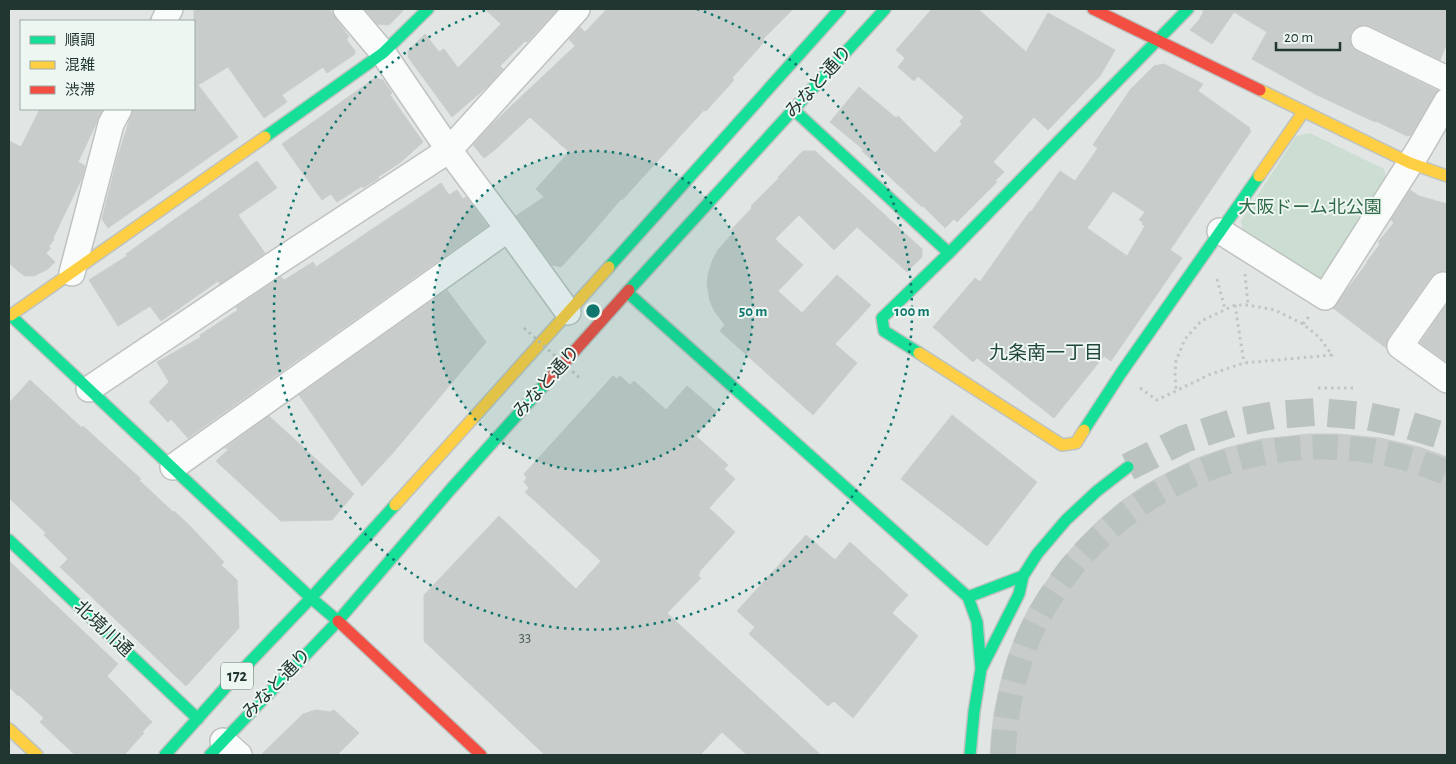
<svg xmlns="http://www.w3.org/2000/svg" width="1456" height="764" viewBox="0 0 1456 764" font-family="'Alegreya Sans','Noto Sans JP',sans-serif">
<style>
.green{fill:#cbded1}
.building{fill:#c8cdcb;stroke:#cacfcd;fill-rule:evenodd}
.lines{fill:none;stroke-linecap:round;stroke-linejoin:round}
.street-tunnel{stroke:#bbc3c0;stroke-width:25;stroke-dasharray:25 12;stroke-linecap:butt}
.secondary-tunnel{stroke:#bbc3c0;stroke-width:28;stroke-dasharray:28 14;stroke-linecap:butt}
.street-casing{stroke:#bec3c1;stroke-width:28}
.fast-casing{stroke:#bec3c1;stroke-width:14}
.slow-casing{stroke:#bec3c1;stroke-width:14}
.jam-casing{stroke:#bec3c1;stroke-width:14}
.path{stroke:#bfc7c5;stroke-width:3;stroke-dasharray:2.5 4;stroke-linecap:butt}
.street{stroke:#fafbfb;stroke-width:25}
.fast{stroke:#16e098;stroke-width:11}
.slow{stroke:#ffcf43;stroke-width:11}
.jam{stroke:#f24e42;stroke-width:11}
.path-bridge{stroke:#bfc7c5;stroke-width:3;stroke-dasharray:2.5 4;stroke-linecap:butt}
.ring{fill:none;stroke:#0f766e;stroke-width:2.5;stroke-dasharray:2.5 5}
.labels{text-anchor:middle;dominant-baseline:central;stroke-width:4;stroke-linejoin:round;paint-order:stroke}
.number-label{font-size:15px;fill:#4c5c58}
.shield{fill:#eef6f2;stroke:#5f706b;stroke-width:1}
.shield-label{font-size:16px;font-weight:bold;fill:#223631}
.street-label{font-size:18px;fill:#223631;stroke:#eef6f2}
.park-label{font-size:18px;fill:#306947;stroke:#eef6f2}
.neighbourhood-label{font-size:19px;fill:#20463d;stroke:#eef6f2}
.centre{fill:#0f766e;stroke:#eef6f2;stroke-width:2.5}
.ring-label{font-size:15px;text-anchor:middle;font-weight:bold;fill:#0f766e;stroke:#eef6f2;stroke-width:4;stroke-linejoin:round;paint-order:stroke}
</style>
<rect width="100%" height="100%" fill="#e1e6e4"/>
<path class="green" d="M1310,133l74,36 3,12 -61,97 -12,2 -71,-47 -2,-12 55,-85z"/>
<path class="building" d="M194,9h135l20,28 -3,2 9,12v3l-28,19 -4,-6 -41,28 5,7 -23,16 -36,-51 -30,18 40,52 -130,91 -6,-9 16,-63 15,-47h61z
M365,9h36l2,2 -14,14 -12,-1z
M485,9h73l-31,33 -2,-1 -25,25 3,3 -15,17 -36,31 -44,-60v-6l17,-17 14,18 5,-3 14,19 43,-44z
M607,9h186l-30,30 2,2 -33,37 2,2 -28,31 -2,-1 -82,90 -1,-1 -36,42 -24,26 -9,-2 -36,-49 28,-19 -8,-8 33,-37 -39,-35 -33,31 -13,10 -11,-13 17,-19 85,-80 -6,-7 11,-12 5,5z
M932,9h46l48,43 22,-39 67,37 -15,26 -52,54 -14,-13 -41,45 11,10 -9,9 2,1 -40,40 -3,-3 -9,9 -23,-23v2l-60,-56 2,-1 -34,-28 29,-35 37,31 2,-2 37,37 27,-29 -2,-3 4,-4 -46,-41 -4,5 -16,-14 7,-9 -9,-8z
M1203,9h244v34l-7,17 -70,-34 -7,-1 -7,2 -5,5 -1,8 2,7 6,5 80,39 -3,3 -24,41 -4,1 -31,-15 -1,1 -60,-28 -63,-35 15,-27 -33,-20 -22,32 -22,-14 9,-10 4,-7z
M1164,64l39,20 -5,7 52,37 -1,2 2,1 -81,119 12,8 -71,103 -7,-5 -50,62 -77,-60 -4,4 -40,-35 42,-49 5,4 50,-71 1,1 29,-41 15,10 23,-33 -5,-3 37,-55 24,-24zM1113,191l32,21 -6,8 4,2 -1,2 3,2 -18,30 -40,-28z
M375,78l8,2 9,13 -2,2 33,47 -22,20 -23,15 1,1 -16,10 -1,-2 -25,16 -6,-8 -9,6 -40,-56z
M40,109h63l-25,53 7,4 -3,12 -29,60 1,2 -6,7 3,1 -5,5 9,9 -7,7 -14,7h-9l-7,-5 -9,-8v-122l12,6z
M803,151h12l107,98v8l-15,15 -50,-45 -23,23 -35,-35 -24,24 28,26 -25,26 24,22 35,-38 34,30 -36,39 22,19 -44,52 -93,-84 5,-6 -10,-13 -5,-11 -3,-18 2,-12 4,-12 5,-9 16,-18 -3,-2 21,-22 -1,-2 28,-28 -1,-1z
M257,161l20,27 -39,27 27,38 -45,31 -2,-3 -57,40 -11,-15 -32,20 -29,-46 38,-24 -1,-2z
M441,183l8,12 8,-5 6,9 3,-2 21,29 -299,212 -17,-19 -3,3 -19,-20 20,-20 -12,-20 44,-25 -1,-2 38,-25 -2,-3 45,-30 3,3 2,-1 27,-17 3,5z
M1410,190l9,6 28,8v68l-3,-1 -7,1 -6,5 -43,61 -2,6v4l-53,-40 34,-45h-1l14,-19 -2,-2 16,-19 -3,-3z
M447,290l39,52 -94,112 -30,32 -63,-91z
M1447,304v58l-27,-19z
M613,376l4,3 3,-3 10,9 4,-4 32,29 21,-24 30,26 -21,24 32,29 -4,4 11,10 -26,29 26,24 -36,40 1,1 -2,3 3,2 -34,35 154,142h-74l-25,-23 -22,23h-155l-121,-114v-46l75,-79 77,73 25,-28 -76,-69 4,-4 -5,-6 3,-4 -3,-4z
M30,380l52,48 1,-2 58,53 -2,1 34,32 1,-1 15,14 35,37 -3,3 16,15 2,48 -53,58 -126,-119 8,-8 -24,-24 2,-2 -37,-35v-95z
M952,415l85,67 -50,64 -86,-67z
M269,416l85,78 -22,26 -51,1 -65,-60 13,-12 -4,-1z
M1309,434h29l42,4 39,9 28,10v298h-457l1,-15 3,-27 6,-28 7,-26 10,-26 12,-25 15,-23 16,-23 18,-21 20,-20 21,-18 23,-16 15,-9 40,-20 29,-10 36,-9z
M806,535l29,25 15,-18 58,53 -16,18 26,23 -65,82 -19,-17 -6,5 -79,-72 6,-7 -18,-16z
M9,561l109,103 -11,12 45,46 -10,10 2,1 -20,22h-49l-35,-33 4,-4 -25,-23 -1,1 -9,-9z
M316,710l14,2 4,-2 25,23 -22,22h-76l42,-41z"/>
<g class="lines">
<path class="street-tunnel" d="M1003,755c2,-41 10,-82 27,-121 72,-156 259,-230 417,-161"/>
<path class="secondary-tunnel" d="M1128,467l56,-28 49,-16 42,-8 41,-3 50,4 39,8 42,13"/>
<g class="street-casing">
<path id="street" d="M346,9l37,44 66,97 59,79 60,83
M164,21l6,-12
M1364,39l83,40
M1220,231l105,66 93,-146 29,-50
M72,273l39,-149 8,-15
M1443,285l-43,61 47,34
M89,389l184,-124 176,-115 128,-141
M173,467l335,-238
M223,741l16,14"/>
</g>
<g class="fast-casing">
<path id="fast" d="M794,110l155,143
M265,137l118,-84 45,-44
M609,267l231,-258
M629,290l256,-281
M627,292l341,305 9,25 4,47
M9,314l302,284 27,23
M919,353l-35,-22 -2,-13 67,-65 239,-244
M1084,430l37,-57 138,-197
M9,540l189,179
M968,597l55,-21
M165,755l60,-67 86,-90 84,-93
M210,755l128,-134 113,-132 94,-105
M970,755l4,-43 7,-43 38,-75 4,-18 14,-22 29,-34 31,-29 31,-24"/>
</g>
<g class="slow-casing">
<path id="slow" d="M1260,90l150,73 37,13
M1259,176l45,-65
M11,315l254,-178
M919,353l143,92 14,-2 8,-13
M395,505l214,-238
M9,729l28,26"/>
</g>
<g class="jam-casing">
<path id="jam" d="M1093,9l167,81
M545,384l84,-94
M338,621l143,134"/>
</g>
<path class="path" d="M1245,274l3,31
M1217,279l8,30
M1235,305l9,58
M1303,324l7,-9
M1140,388l17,12 54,-26 33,-11 88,-8 -13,-18 -16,-13 -28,-14 -27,-5h-13l-34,16 -16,18 -9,22 -1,14 1,16
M1318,388h39"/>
<use href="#street" class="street"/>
<use href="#fast" class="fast"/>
<use href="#slow" class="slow"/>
<use href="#jam" class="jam"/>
<path class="path-bridge" d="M524,328l58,52"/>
</g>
<circle cx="593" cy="311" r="160" fill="#0f766e" fill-opacity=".12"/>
<g class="ring">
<circle cx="593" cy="311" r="160"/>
<path d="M697 9A319 319 0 1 1 489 9"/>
</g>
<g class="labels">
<g class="number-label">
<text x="525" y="637">33</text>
</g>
<rect class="shield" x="221" y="662.5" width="32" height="27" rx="4"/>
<g class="shield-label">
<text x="237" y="676">172</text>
</g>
<g class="street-label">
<text transform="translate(819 82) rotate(-48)">みなと通り</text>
<text transform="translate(547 382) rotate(-48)">みなと通り</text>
<text transform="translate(103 629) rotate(43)">北境川通</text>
<text transform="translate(277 684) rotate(-46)">みなと通り</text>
</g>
<g class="park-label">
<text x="1310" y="208">大阪ドーム北公園</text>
</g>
<g class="neighbourhood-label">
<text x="1046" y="353">九条南一丁目</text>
</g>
</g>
<circle cx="593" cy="311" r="8" class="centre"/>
<g class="ring-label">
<text x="753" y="316">50 m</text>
<text x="912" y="316">100 m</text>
</g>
<rect width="1456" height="764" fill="none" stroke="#223631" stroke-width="20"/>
<rect x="20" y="20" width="175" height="90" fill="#eef6f2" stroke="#9ca9a5"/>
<rect x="30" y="36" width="25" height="8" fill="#16e098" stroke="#9ca9a5"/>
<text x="65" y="45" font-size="15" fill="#223631">順調</text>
<rect x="30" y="61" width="25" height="8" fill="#ffcf43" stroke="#9ca9a5"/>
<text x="65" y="70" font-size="15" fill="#223631">混雑</text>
<rect x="30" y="86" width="25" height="8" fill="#f24e42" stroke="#9ca9a5"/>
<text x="65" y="95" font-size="15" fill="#223631">渋滞</text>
<path d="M1276 42v8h64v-8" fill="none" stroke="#223631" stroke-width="2.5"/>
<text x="1284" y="42" font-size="15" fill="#223631" stroke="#eef6f2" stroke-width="4" paint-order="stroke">20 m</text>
</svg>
